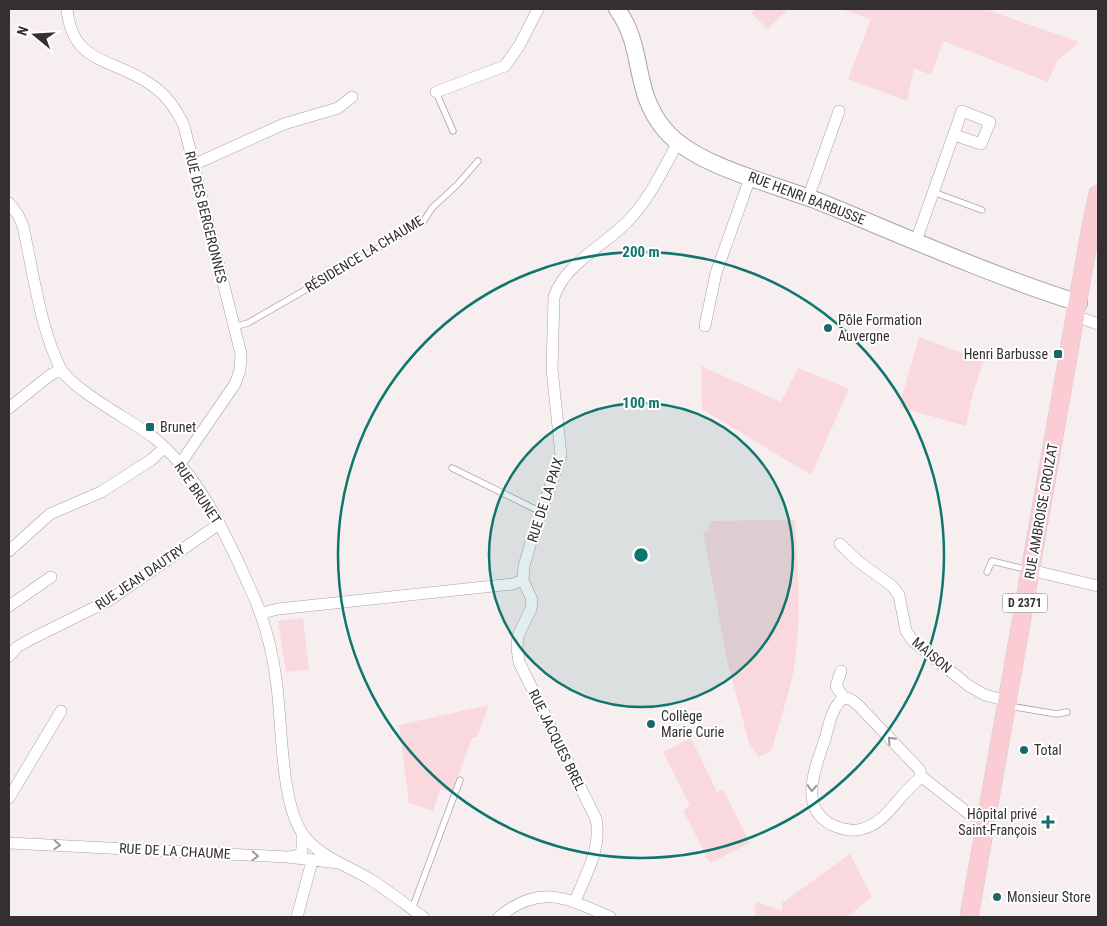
<svg xmlns="http://www.w3.org/2000/svg" width="1107" height="926" viewBox="0 0 1107 926" font-family="'Roboto Condensed',sans-serif">
<style>
.green{fill:#fad9de}
.lines{fill:none;stroke-linecap:round;stroke-linejoin:round}
.lane-casing{stroke:#aaa2a3;stroke-width:7}
.street-casing{stroke:#aaa2a3;stroke-width:12}
.secondary-casing{stroke:#aaa2a3;stroke-width:18}
.primary-casing{stroke:#cecdce;stroke-width:19}
.lane{stroke:#fff;stroke-width:5.5}
.street{stroke:#fff;stroke-width:11}
.secondary{stroke:#fff;stroke-width:16}
.primary{stroke:#fcccd5;stroke-width:18}
.oneway{stroke:#9a9898}
.ring{fill:none;stroke:#0f766e;stroke-width:2.5}
.poi-dot{fill:#1a6869;stroke:#fff;stroke-width:2}
.labels{text-anchor:middle;dominant-baseline:central;stroke-width:4;stroke-linejoin:round;paint-order:stroke}
.shield{fill:#fff;stroke:#716e6f;stroke-width:1}
.shield-label{font-size:12px;font-weight:bold;fill:#343031}
.street-label{font-size:14px;fill:#343031;stroke:#fff}
.poi-label{font-size:14px;fill:#343031;stroke:#fff;text-anchor:start}
.centre{fill:#0f766e;stroke:#fff;stroke-width:2.5}
.ring-label{font-size:15px;text-anchor:middle;font-weight:bold;fill:#0f766e;stroke:#fff;stroke-width:4;stroke-linejoin:round;paint-order:stroke}
</style>
<rect width="100%" height="100%" fill="#f7eeef"/>
<path class="green" d="M756,9h32l-20,20 -17,-16z
M840,9h145l94,33 -22,19 -9,21 -105,-41 -12,34 -17,-7 -7,33 -59,-22 23,-60z
M919,337l65,24 -11,32 -7,33 -67,-19z
M701,366l80,36 17,-34 51,21 -38,86 -109,-66z
M795,520c2,48 7,94 0,141 -4,31 -16,59 -23,89l-13,7 -10,-14 -21,-79 -25,-132 6,-1 1,-10z
M303,618l6,52 -23,2 -8,-51z
M489,705l-12,32 -5,1 -20,55 -12,-4 -7,22 -24,-8 -10,-78z
M691,738l26,54 6,-3 27,54 -40,20 -27,-53 7,-4 -27,-54z
M850,854l22,43 -25,20h-91l-2,-8 3,-7 25,9v-8z"/>
<g class="lines">
<g class="lane-casing">
<path id="lane" d="M436,92l17,39
M933,192l49,18
M234,327l14,-4 175,-101 9,-14 25,-23 21,-24
M452,468l89,44
M987,572l5,-11 37,9
M1009,706l48,8 10,-2
M412,909l48,-129"/>
</g>
<g class="street-casing">
<path id="street" d="M67,9c5,54 43,49 80,73 17,10 29,26 37,44l57,228 -1,16 -5,14 -55,80
M436,92l69,-26 14,-20 19,-37
M193,165l91,-41 54,-16 14,-11
M808,198l31,-87
M9,203l9,12 5,11c9,41 18,106 38,143 13,22 70,51 92,68 44,35 74,99 96,149 15,31 24,66 28,101 5,39 4,114 25,146 15,23 47,33 69,47 18,11 35,25 52,37
M916,241l46,-130 28,11 -9,22 -27,-9
M1076,316l22,8
M705,326l11,-53 34,-95
M9,408l40,-32 12,-7
M840,544l19,18 33,24 7,9 7,36 7,10 56,45 16,9 23,6
M9,551l41,-37 51,-22 50,-32 13,-12
M1030,570l68,16
M523,580l9,20 -1,9 -13,27 -1,12 2,14 77,157c6,29 -10,55 -21,82
M9,606l42,-29
M262,613l16,-4 235,-25 10,-4 1,-14 7,-24 30,-87 -9,-86 2,-72c11,-33 48,-50 72,-74 23,-23 37,-53 52,-81
M9,656l8,-9 16,-9 75,-37 111,-77
M841,671l-5,15 8,12
M922,777c-22,14 -33,45 -60,52 -11,3 -21,0 -30,-4 -35,-18 -16,-58 -7,-86 4,-14 7,-33 19,-41l6,1 7,5 62,65 3,8 46,36 19,7
M9,798l52,-87
M9,843l278,14 52,6
M288,857l9,-1 5,-5v-17
M297,917l15,-56
M499,917c41,-34 68,-19 111,0"/>
</g>
<g class="secondary-casing">
<path id="secondary" d="M617,9c29,40 14,81 48,121 30,36 109,54 153,71 86,35 172,74 261,102"/>
</g>
<g class="primary-casing">
<path id="primary" d="M969,917l121,-685 8,-38"/>
</g>
<use href="#lane" class="lane"/>
<use href="#street" class="street"/>
<use href="#secondary" class="secondary"/>
<use href="#primary" class="primary"/>
</g>
<defs><path id="oneway-chevron" d="M-2-3.5L2.5 0L-2 3.5" fill="none" stroke-width="1.6" stroke-linecap="round" stroke-linejoin="round" transform="scale(1.25)"/></defs>
<g class="oneway">
<use href="#oneway-chevron" transform="translate(891 740) rotate(-133)"/>
<use href="#oneway-chevron" transform="translate(812 788) rotate(93)"/>
<use href="#oneway-chevron" transform="translate(57 845) rotate(3)"/>
<use href="#oneway-chevron" transform="translate(255 856) rotate(3)"/>
</g>
<circle cx="641" cy="555" r="152" fill="#0f766e" fill-opacity=".12"/>
<g class="ring">
<circle cx="641" cy="555" r="152"/>
<circle cx="641" cy="555" r="303"/>
</g>
<g class="poi-dot">
<circle cx="828" cy="328" r="5"/>
<rect x="1053" y="349" width="10" height="10" rx="2.5"/>
<rect x="145" y="422" width="10" height="10" rx="2.5"/>
<circle cx="651" cy="724" r="5"/>
<circle cx="1024" cy="750" r="5"/>
<path d="M1045.5 814.5h5v5h5v5h-5v5h-5v-5h-5v-5h5z"/>
<circle cx="997" cy="897" r="5"/>
</g>
<g class="labels">
<rect class="shield" x="1002.5" y="593.5" width="45" height="19" rx="4"/>
<g class="shield-label">
<text x="1025" y="603">D 2371</text>
</g>
<g class="street-label">
<text transform="translate(807 198) rotate(21)">RUE HENRI BARBUSSE</text>
<text transform="translate(206 217) rotate(76)">RUE DES BERGERONNES</text>
<text transform="translate(364 254) rotate(-31)">RÉSIDENCE LA CHAUME</text>
<text transform="translate(198 493) rotate(56)">RUE BRUNET</text>
<text transform="translate(545 500) rotate(-72)">RUE DE LA PAIX</text>
<text transform="translate(1041 511) rotate(-80)">RUE AMBROISE CROIZAT</text>
<text transform="translate(140 577) rotate(-34)">RUE JEAN DAUTRY</text>
<text transform="translate(932 655) rotate(40)">MAISON</text>
<text transform="translate(557 740) rotate(64)">RUE JACQUES BREL</text>
<text transform="translate(175 851) rotate(3)">RUE DE LA CHAUME</text>
</g>
<g class="poi-label">
<text x="838" y="320">Pôle Formation<tspan x="838" dy="16">Auvergne</tspan></text>
<text x="1048" y="354" text-anchor="end">Henri Barbusse</text>
<text x="160" y="427">Brunet</text>
<text x="661" y="716">Collège<tspan x="661" dy="16">Marie Curie</tspan></text>
<text x="1034" y="750">Total</text>
<text x="1037" y="814" text-anchor="end">Hôpital privé<tspan x="1037" dy="16">Saint-François</tspan></text>
<text x="1007" y="897">Monsieur Store</text>
</g>
</g>
<circle cx="641" cy="555" r="8" class="centre"/>
<g class="ring-label">
<text x="641" y="257">200 m</text>
<text x="641" y="408">100 m</text>
</g>
<rect width="1107" height="926" fill="none" stroke="#343031" stroke-width="20"/>
<g transform="translate(35 35) rotate(288)" stroke="#ffffff" stroke-width="4" paint-order="stroke">
<path d="M0-4L9 19L0 12L-9 19Z" fill="#343031"/>
<text y="-8" font-size="14" font-weight="bold" text-anchor="middle" fill="#343031">N</text>
</g>
</svg>
